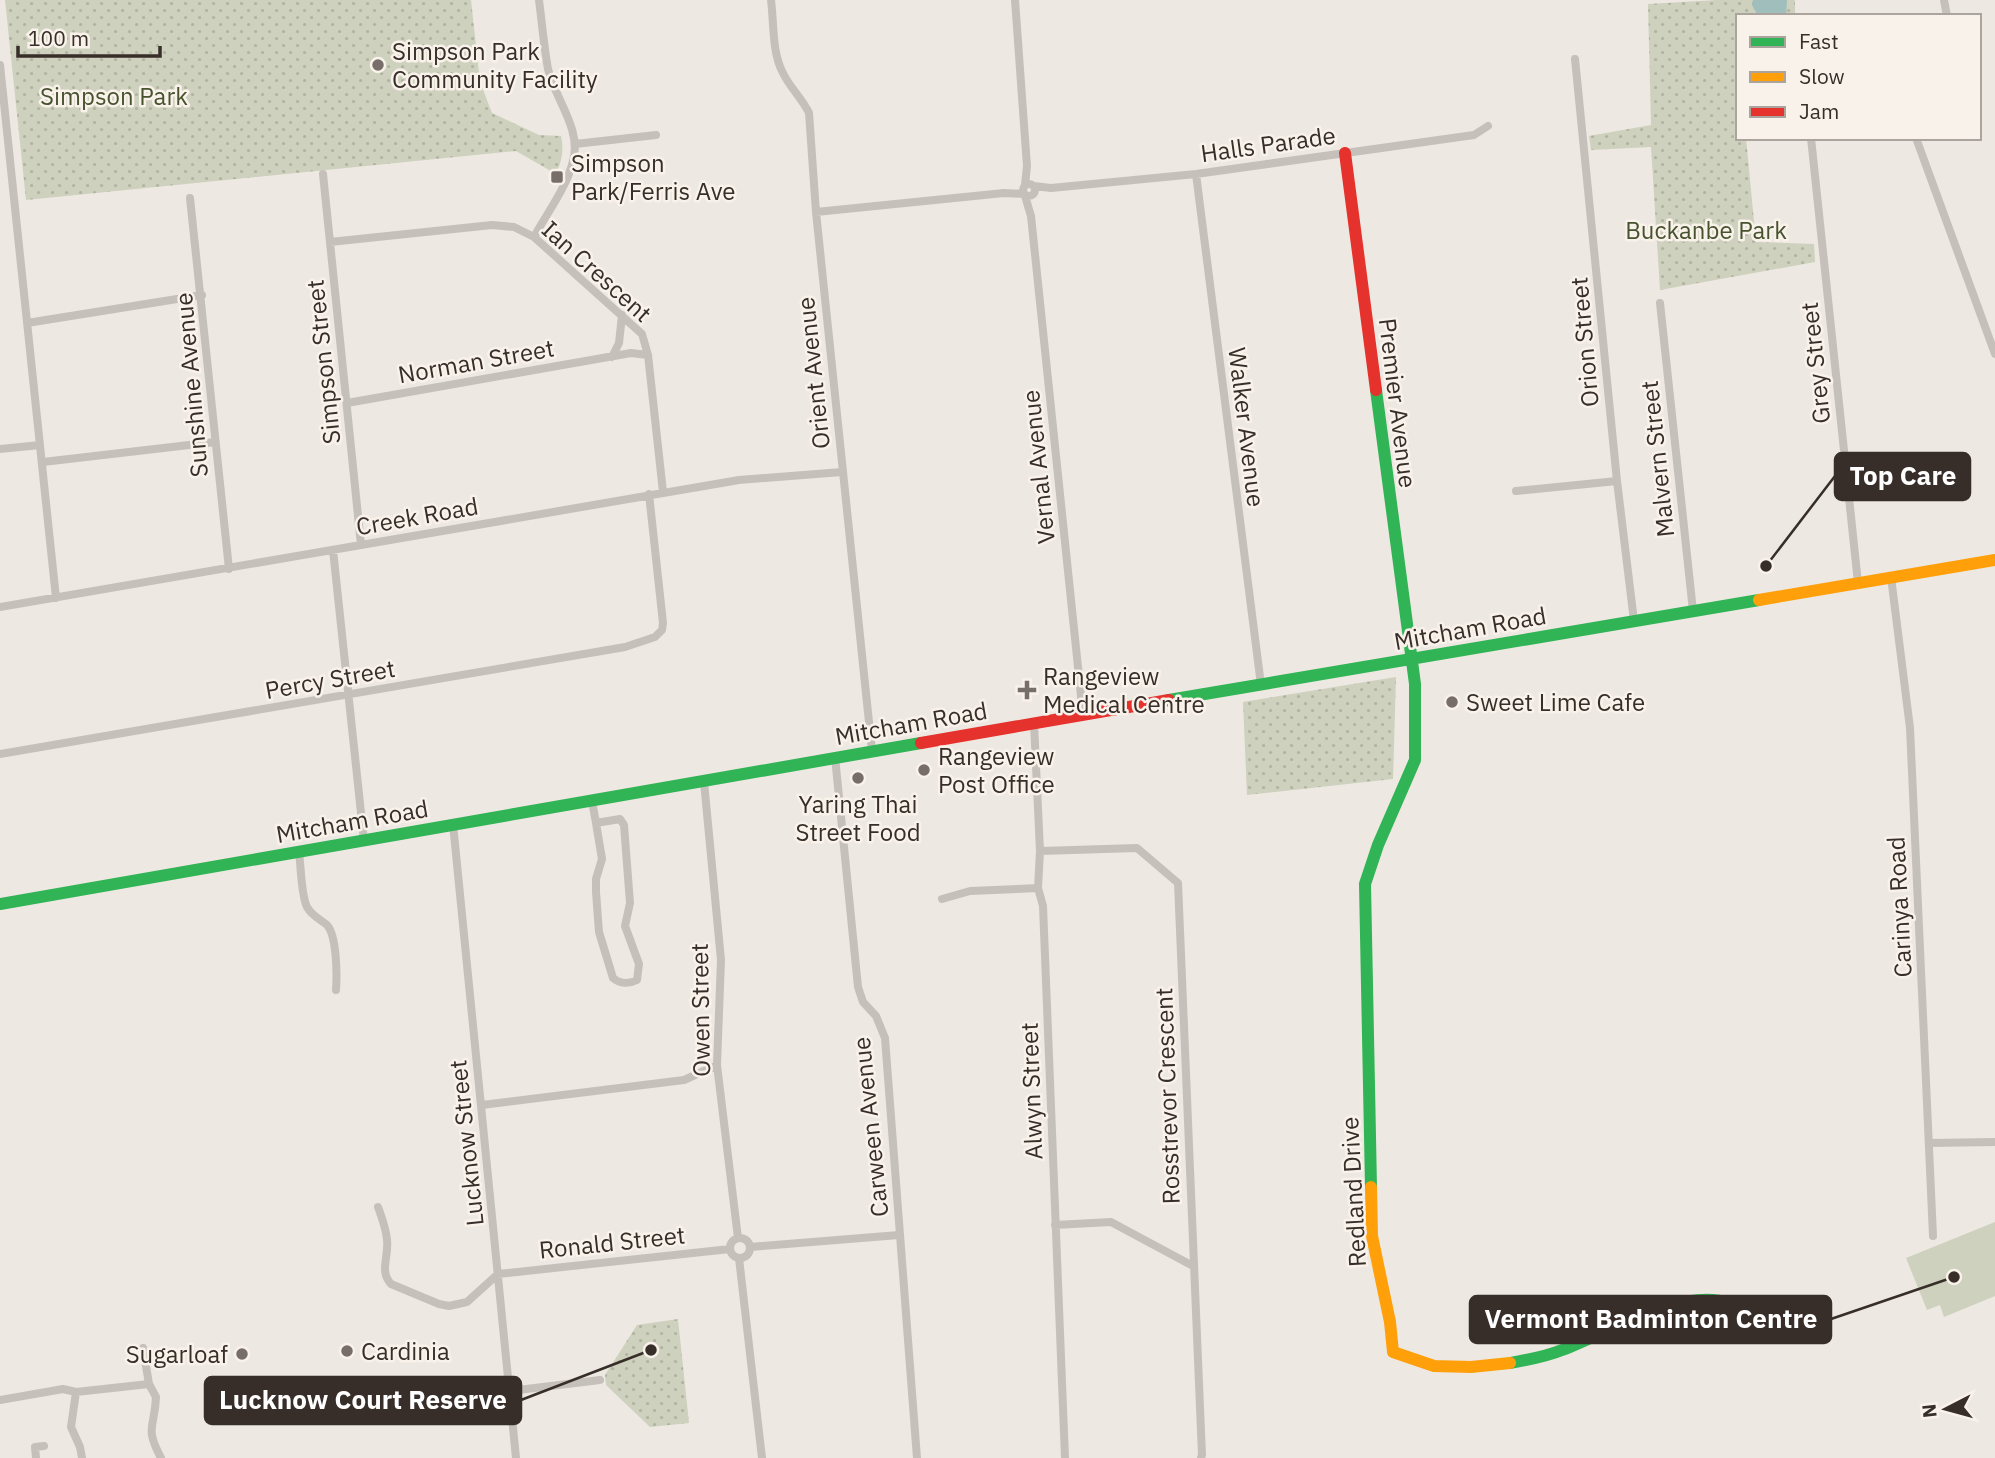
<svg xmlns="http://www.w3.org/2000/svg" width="1995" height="1458" viewBox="0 0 1995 1458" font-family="'IBM Plex Sans',sans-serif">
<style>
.green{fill:#ced1bd}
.park{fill:url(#park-dots)}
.water{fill:#a0bebc}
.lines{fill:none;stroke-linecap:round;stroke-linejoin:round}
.street{stroke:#c6c0bb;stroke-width:8}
.fast{stroke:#30b455;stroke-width:12}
.slow{stroke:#ff9f0a;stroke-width:12}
.jam{stroke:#e5322d;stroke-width:12}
.poi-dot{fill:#776e6a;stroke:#f9f2ea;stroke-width:2.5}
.labels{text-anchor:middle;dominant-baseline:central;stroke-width:5;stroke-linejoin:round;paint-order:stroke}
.poi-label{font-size:24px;fill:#372d29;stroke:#f9f2ea;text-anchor:start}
.park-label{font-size:24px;fill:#47532f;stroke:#f9f2ea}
.street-label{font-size:24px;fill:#372d29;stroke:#f9f2ea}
.leader{fill:none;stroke:#372d29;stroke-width:2.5}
.callout-dot{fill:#372d29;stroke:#f9f2ea;stroke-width:2.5}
.callout{fill:#372d29;stroke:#372d29;stroke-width:2.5}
.callout-label{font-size:26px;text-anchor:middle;font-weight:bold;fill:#fff}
</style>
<defs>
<pattern id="park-dots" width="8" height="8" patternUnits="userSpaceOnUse" patternTransform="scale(1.75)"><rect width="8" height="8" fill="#ced1bd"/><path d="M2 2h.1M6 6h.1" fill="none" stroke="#b2b4a2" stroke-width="1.8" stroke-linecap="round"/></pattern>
</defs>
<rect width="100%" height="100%" fill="#ede8e2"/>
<path class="green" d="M1995,1222v74l-51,21 -4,-12 -13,5 -21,-52z"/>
<path class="park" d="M5,0h466l9,82 12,31 47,22 22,1c3,15 1,24 -5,38l-40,-23 -490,49z
M1717,0h78v16h-57v122h8l10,104 58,2 1,18 -155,28 -9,-143 -60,3 -2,-14 62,-11 -3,-121z
M1396,677l-3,102 -146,16 -4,-93z
M678,1319l11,104 -39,4 -44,-42 -1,-10 32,-50z"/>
<path class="water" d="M1753,0h34l-1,16h-28l-6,-11z"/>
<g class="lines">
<path class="street" d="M771,0c3,23 1,51 11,71 7,16 20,27 27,42l7,99 56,539
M1015,0l12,166 -2,19
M1944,0l3,16
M1575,59l42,422 17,140
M0,65l56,533
M1811,138l47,445
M1916,138l79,216
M575,144l81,-9
M323,174l38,371
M1196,174l65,511
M1023 190a6 6 0 1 1 12 0a6 6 0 1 1-12 0Z
M1034,186l17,2 145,-14 278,-39 14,-9
M1025,196l6,20 52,499
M190,198l39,371
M816,212l188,-19 20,1
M534,237c13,-24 33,-50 39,-76 9,-32 -18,-62 -25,-92 -4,-22 -6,-46 -9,-69
M330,242l162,-17 22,2 20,10 108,97 6,21 15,137
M1660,303l33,308
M27,323l175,-28
M612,357l7,-14 3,-28
M347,403l284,-50 17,2
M0,449l40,-4
M43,462l172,-20
M1516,491l101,-10
M333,550l31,291
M1891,577l19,151 23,508
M0,607l739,-127 103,-8
M1034,723l6,128 -2,37 5,18 22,552
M0,754l625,-107 30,-10 7,-7 1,-7 -14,-129
M835,757l23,230 5,15 13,14 9,22 32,420
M704,782l17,178 -4,105 21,173
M592,801l4,22 24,-4 4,6 6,78 -5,23 14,38 -2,16c-8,4 -17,4 -24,-2l-14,-46 -3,-40v-13l6,-20 -6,-36
M453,824l63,634
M1040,851l97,-3 41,35 24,572 -1,3
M299,852c2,14 2,43 8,55 5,9 13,12 20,18 10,11 10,50 9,65
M942,899l28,-8 68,-3
M482,1105l202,-25 33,-15
M1929,1143l66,-1
M378,1207c4,11 8,21 9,33 2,17 -8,31 4,44l48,20 10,2 18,-4 31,-28 232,-25
M1055,1225l56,-3 82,44
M730 1248a10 10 0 1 1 20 0a10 10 0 1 1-20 0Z
M750,1247l149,-12
M739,1258l23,200
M143,1348l6,36
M510,1391l90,-11
M0,1400l63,-11 13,3
M36,1458l-1,-11 9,-1
M82,1458l-2,-11 -9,-20 5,-35 73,-8 7,13c-1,31 -12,29 5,61"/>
<path class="fast" d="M1169,700l590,-100
M0,904l921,-161
M1371,1187l-6,-303 13,-39 37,-85v-76l-39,-294
M1510,1363c17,-3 35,-6 52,-13 48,-18 116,-63 168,-47 9,3 17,7 25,11"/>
<path class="slow" d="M1759,600l236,-40
M1371,1187l1,49 18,86 3,30 41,14 37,1 39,-4"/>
<path class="jam" d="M1345,153l31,237
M921,743l248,-43"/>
</g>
<g class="poi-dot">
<circle cx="378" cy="65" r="7"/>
<rect x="550" y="170" width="14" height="14" rx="3.5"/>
<path d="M1023.5 679.5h7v7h7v7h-7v7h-7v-7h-7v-7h7z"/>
<circle cx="1452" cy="702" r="7"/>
<circle cx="924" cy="770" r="7"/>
<circle cx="858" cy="778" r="7"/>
<circle cx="347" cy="1351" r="7"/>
<circle cx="242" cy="1354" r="7"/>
</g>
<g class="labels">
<g class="poi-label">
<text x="392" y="51">Simpson Park<tspan x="392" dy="28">Community Facility</tspan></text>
<text x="571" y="163">Simpson<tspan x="571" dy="28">Park/Ferris Ave</tspan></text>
<text x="1043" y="676">Rangeview<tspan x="1043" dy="28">Medical Centre</tspan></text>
<text x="1466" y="702">Sweet Lime Cafe</text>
<text x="938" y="756">Rangeview<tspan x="938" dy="28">Post Office</tspan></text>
<text x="858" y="804" text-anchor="middle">Yaring Thai<tspan x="858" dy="28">Street Food</tspan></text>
<text x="361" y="1351">Cardinia</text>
<text x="228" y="1354" text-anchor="end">Sugarloaf</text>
</g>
<g class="park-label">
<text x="114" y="96">Simpson Park</text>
<text x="1706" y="230">Buckanbe Park</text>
</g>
<g class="street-label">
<text transform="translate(1268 144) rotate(-8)">Halls Parade</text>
<text transform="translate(597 271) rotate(42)">Ian Crescent</text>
<text transform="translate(1584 342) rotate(-95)">Orion Street</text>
<text transform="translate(476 361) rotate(-10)">Norman Street</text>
<text transform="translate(323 362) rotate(-96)">Simpson Street</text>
<text transform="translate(1815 363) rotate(-96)">Grey Street</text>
<text transform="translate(813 373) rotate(-96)">Orient Avenue</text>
<text transform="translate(191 385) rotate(-95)">Sunshine Avenue</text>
<text transform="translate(1398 403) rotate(83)">Premier Avenue</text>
<text transform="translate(1247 427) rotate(83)">Walker Avenue</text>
<text transform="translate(1657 459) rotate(-96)">Malvern Street</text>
<text transform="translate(1038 467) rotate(-96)">Vernal Avenue</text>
<text transform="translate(417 516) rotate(-10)">Creek Road</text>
<text transform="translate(1470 628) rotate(-10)">Mitcham Road</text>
<text transform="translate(330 679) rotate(-10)">Percy Street</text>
<text transform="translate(911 723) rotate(-10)">Mitcham Road</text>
<text transform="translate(352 821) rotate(-10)">Mitcham Road</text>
<text transform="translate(1899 907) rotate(-93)">Carinya Road</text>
<text transform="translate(700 1010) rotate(-91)">Owen Street</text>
<text transform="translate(1031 1091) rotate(-92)">Alwyn Street</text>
<text transform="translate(1167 1096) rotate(-92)">Rosstrevor Crescent</text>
<text transform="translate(870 1127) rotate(-96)">Carween Avenue</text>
<text transform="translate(466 1143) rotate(-96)">Lucknow Street</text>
<text transform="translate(1353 1192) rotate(-93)">Redland Drive</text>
<text transform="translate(612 1242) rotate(-6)">Ronald Street</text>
</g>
</g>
<path class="leader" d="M1766 566L1835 476M1954 1277L1831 1319M651 1350L521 1400"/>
<g class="callout-dot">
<circle cx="1766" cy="566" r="7"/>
<circle cx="1954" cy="1277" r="7"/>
<circle cx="651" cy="1350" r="7"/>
</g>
<g class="callout">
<rect x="1835" y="453" width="135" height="47" rx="7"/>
<rect x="1470" y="1296" width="361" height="47" rx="7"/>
<rect x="205" y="1377" width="316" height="47" rx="7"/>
</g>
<g class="callout-label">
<text x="1903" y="485">Top Care</text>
<text x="1651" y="1328">Vermont Badminton Centre</text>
<text x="363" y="1409">Lucknow Court Reserve</text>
</g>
<rect x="1736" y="14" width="245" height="126" fill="#f9f2ea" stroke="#aba39d" stroke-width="2"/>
<rect x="1750" y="37" width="35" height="10" fill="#30b455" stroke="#aba39d" stroke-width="2"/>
<text x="1799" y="49" font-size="21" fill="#372d29">Fast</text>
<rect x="1750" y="72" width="35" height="10" fill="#ff9f0a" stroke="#aba39d" stroke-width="2"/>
<text x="1799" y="84" font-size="21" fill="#372d29">Slow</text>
<rect x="1750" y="107" width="35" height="10" fill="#e5322d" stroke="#aba39d" stroke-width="2"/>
<text x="1799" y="119" font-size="21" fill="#372d29">Jam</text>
<g transform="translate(1946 1409) rotate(264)" stroke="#f9f2ea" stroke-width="5" paint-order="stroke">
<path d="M0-5L12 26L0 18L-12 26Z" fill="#372d29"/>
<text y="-10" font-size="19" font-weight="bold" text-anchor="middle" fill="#372d29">N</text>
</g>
<path d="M18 46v10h142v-10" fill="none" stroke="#372d29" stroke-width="3.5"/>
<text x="28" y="46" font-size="21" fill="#372d29" stroke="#f9f2ea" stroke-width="5" paint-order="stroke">100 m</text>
</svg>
